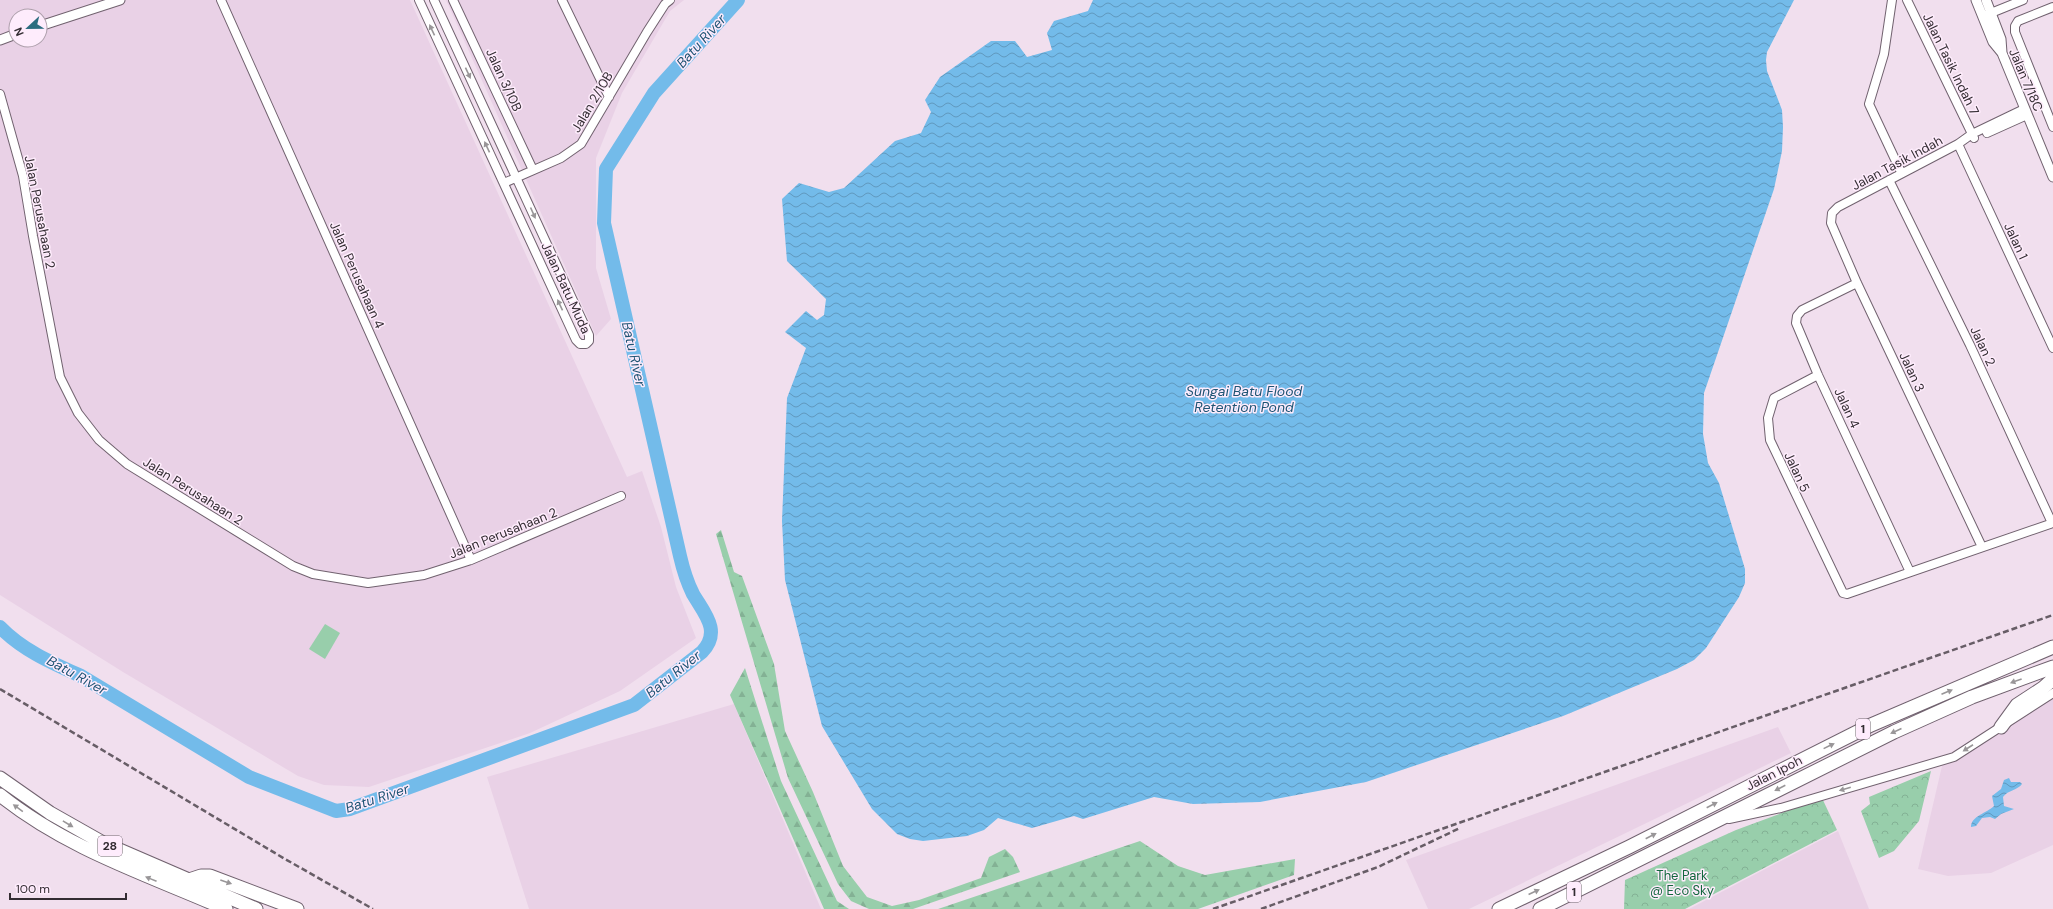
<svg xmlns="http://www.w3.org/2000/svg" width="2053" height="909" viewBox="0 0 2053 909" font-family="'DM Sans',sans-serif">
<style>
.built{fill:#e9d1e6;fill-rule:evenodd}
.forest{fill:url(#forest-firs)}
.park{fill:url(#park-crowns)}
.pitch{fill:#98ceab}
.water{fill:url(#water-waves)}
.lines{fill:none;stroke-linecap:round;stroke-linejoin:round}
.river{stroke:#73bbea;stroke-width:14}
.minor-casing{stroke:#71626f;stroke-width:10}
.tertiary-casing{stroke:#71626f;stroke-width:11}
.trunk-casing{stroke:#71626f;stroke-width:15}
.minor{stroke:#fff;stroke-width:8}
.tertiary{stroke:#fff;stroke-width:9}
.trunk{stroke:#fff;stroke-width:13}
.rail{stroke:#675d66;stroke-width:2.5;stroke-dasharray:6 3;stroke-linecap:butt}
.oneway{fill:#999698}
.labels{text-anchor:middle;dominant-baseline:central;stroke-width:3;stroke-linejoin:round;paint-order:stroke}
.shield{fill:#feecfc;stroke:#70666f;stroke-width:1}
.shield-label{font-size:12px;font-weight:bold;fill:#332c32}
.street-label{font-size:13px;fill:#332c32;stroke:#feecfc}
.park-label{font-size:13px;fill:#12673d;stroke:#feecfc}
.water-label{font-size:14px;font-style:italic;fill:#1e5474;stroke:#feecfc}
</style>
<defs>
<pattern id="forest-firs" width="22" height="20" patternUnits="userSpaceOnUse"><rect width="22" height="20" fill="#98ceab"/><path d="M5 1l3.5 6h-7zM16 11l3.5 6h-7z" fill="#83b194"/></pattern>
<pattern id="park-crowns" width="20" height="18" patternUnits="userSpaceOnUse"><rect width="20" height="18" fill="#98ceab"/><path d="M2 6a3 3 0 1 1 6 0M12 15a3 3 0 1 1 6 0" fill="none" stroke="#83b194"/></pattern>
<pattern id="water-waves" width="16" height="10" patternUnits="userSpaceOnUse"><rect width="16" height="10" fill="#73bbea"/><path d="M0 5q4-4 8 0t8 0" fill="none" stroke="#5f98be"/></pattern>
</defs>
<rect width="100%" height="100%" fill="#f1dfee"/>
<path class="built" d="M0,0h410l217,477 15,-6 19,56 15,60 20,51 -76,53 -90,42 -161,54 -45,-2 -26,-9 -175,-104 -123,-77zM16,16h24v24h-24z
M446,0h238l-14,11 -48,82 -26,65v110l15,51 -15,17z
M2053,689v156l-62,28 -43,3 -30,-7 24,-103z
M734,704l87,205h-292l-42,-132z
M1778,727l13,26 -322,156h-41l-22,-49z
M1838,831l31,78h-180z"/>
<path class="forest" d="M721,530l13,42 8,4 32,88 11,67 28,61 30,74 24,31 25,9 27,-6 62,-22 8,-21 16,-8 8,8 7,15 -107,37h-44l-18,-8 -13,-17 -50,-106 -72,-244z
M745,668l36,113 56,120 12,8h-25l-94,-214z
M1140,841l38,25 27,9 90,-16 -1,16 -96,34h-260z"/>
<path class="park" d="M1931,771l-12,50 -25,30 -15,7 -18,-47 9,-7 -1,-7z
M1822,798l15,32 -152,79h-61l1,-29 111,-50z"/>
<path class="pitch" d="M325,624l15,9 -15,26 -16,-10z"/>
<path class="water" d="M1093,0h701l-27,52 -1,8 1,11 15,39 1,17 -1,24 -8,38 -70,204 -1,41 5,29 11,20 26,86v14l-6,14 -33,51 -12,12 -17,9 -114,47 -197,66 -106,20 -67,2 -39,-7 -71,22 -9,-3 -42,12 -34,-10 -14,12 -17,6 -44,5 -13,-2 -13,-5 -25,-25 -50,-83 -37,-146 -3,-59 5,-123 19,-50 -21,-16 21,-21 11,9 7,-5 2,-16 -39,-38 -5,-62 17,-16 30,9 15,-4 51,-47 26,-8 10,-21 -6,-12 15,-23 51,-36h24l12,16 25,-7 -5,-17 7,-12 34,-10z
M2009,778l2,4h9l2,2c-4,6 -14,6 -19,13l1,9 10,3 -13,5 -6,5 -5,-2 -8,1 -6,8 -5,1c0,-11 16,-14 23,-21l-2,-10 9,-7 3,-9z"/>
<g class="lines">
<path class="river" d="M0,627c22,23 52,36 81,49l168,101 87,34 14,-2 284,-104 68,-53c20,-21 2,-39 -9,-58 -6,-12 -10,-25 -13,-38l-76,-333 2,-54 48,-76 84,-93"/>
<g class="minor-casing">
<path id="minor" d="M221,0l250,560
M419,0l157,340 4,4h6l3,-3v-6l-155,-335
M453,0l80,170
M562,0l47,97
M1892,0l-8,54 -15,50 32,68
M1907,0l67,138
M2053,7l-35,14 -3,5v6l38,95
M1986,15l37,-15
M0,94l23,82 10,60 27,141 18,36 21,27 28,24 166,102 20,8 55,9 56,-8 47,-15 150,-64
M1987,133l40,-18
M1958,144l95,204
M1889,180l81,165 82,178
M504,183l57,-25 20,-14 66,-112 18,-28 5,-4
M1857,283l-55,27 -5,6 -1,7 22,52 92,197
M1818,375l-44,23 -6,20 2,22 73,153 4,1 206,-71
M1982,547l-125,-264 -26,-60 1,-10 6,-6 120,-63 14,-10 52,-25
M1729,819l52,-11 173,-51 99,-64"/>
</g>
<g class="tertiary-casing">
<path id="tertiary" d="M1976,0l17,42 9,11 51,124
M1986,0l15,39 1,14
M40,26l80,-26
M0,40l16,-6"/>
</g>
<g class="trunk-casing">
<path id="trunk" d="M2001,727l16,-22 26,-17 10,-9
M0,778l50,35 53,30 153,66
M0,795c67,54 149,80 226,114
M189,880l12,-4h9l87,33
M1499,909l130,-62 242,-122 182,-78
M1540,909l354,-177 78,-35 81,-30"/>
</g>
<use href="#minor" class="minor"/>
<use href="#tertiary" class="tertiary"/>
<use href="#trunk" class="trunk"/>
<path class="rail" d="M0,689l285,170 88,50
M1213,909l840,-294
M1261,909l117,-42 82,-39"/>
</g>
<defs><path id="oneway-solid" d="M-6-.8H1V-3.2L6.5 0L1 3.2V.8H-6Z"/></defs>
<g class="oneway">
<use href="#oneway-solid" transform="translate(432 30) rotate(-115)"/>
<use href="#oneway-solid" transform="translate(468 73) rotate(65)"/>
<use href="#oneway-solid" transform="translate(487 147) rotate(-115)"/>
<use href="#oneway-solid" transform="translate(533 213) rotate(66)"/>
<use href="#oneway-solid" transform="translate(560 305) rotate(-115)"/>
<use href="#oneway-solid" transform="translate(2016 681) rotate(160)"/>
<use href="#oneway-solid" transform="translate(1947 692) rotate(-23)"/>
<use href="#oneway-solid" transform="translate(1896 731) rotate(156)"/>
<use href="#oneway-solid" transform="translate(1829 746) rotate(-26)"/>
<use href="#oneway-solid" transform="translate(1968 748) rotate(147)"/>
<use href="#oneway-solid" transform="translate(1780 788) rotate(153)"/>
<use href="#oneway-solid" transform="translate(1845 789) rotate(164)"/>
<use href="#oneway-solid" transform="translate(1712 805) rotate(-27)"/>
<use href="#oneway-solid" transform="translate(18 808) rotate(-144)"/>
<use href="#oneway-solid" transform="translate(68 824) rotate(31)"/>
<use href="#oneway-solid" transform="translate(1651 836) rotate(-27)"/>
<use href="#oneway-solid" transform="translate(151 879) rotate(-158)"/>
<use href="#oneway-solid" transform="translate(226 882) rotate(19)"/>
<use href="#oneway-solid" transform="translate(1534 892) rotate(-25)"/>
</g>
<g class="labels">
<g class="shield">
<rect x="1856" y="719" width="14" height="20" rx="3"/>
<rect x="98" y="836" width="24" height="20" rx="3"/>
<rect x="1567" y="882" width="14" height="20" rx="3"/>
</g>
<g class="shield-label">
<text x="1863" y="729">1</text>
<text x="110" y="846">28</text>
<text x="1574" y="892">1</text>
</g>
<g class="street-label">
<text transform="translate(1951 64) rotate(64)">Jalan Tasik Indah 7</text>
<text transform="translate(504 80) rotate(65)">Jalan 3/10B</text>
<text transform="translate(2026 80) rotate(67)">Jalan 7/18C</text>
<text transform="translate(592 102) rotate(-59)">Jalan 2/10B</text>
<text transform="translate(1897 163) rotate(-28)">Jalan Tasik Indah</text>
<text transform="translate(40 212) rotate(79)">Jalan Perusahaan 2</text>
<text transform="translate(2016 241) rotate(65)">Jalan 1</text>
<text transform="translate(357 275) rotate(66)">Jalan Perusahaan 4</text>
<text transform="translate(566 288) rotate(65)">Jalan Batu Muda</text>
<text transform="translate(1983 346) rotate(65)">Jalan 2</text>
<text transform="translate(1912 372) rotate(65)">Jalan 3</text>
<text transform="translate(1847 408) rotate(65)">Jalan 4</text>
<text transform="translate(1797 472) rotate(65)">Jalan 5</text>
<text transform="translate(193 491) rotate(32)">Jalan Perusahaan 2</text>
<text transform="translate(503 533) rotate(-22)">Jalan Perusahaan 2</text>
<text transform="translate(1774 773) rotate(-27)">Jalan Ipoh</text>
</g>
<g class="park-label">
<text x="1682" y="875">The Park<tspan x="1682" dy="15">@ Eco Sky</tspan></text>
</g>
<g class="water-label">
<text transform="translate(701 41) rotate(-48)">Batu River</text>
<text transform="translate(634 354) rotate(77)">Batu River</text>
<text x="1244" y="391">Sungai Batu Flood<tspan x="1244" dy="16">Retention Pond</tspan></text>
<text transform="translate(673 674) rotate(-39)">Batu River</text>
<text transform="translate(77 675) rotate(29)">Batu River</text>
<text transform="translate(377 798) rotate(-18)">Batu River</text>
</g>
</g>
<g transform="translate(28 28) rotate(248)"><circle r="19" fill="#feecfc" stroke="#ad9fab"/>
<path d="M0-3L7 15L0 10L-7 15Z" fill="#2c6d80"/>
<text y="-6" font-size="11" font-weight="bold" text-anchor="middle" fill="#332c32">N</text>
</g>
<path d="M10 893v6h116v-6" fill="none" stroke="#332c32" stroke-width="2"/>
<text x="16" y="893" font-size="12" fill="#332c32" stroke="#feecfc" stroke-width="3" paint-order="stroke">100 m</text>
</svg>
